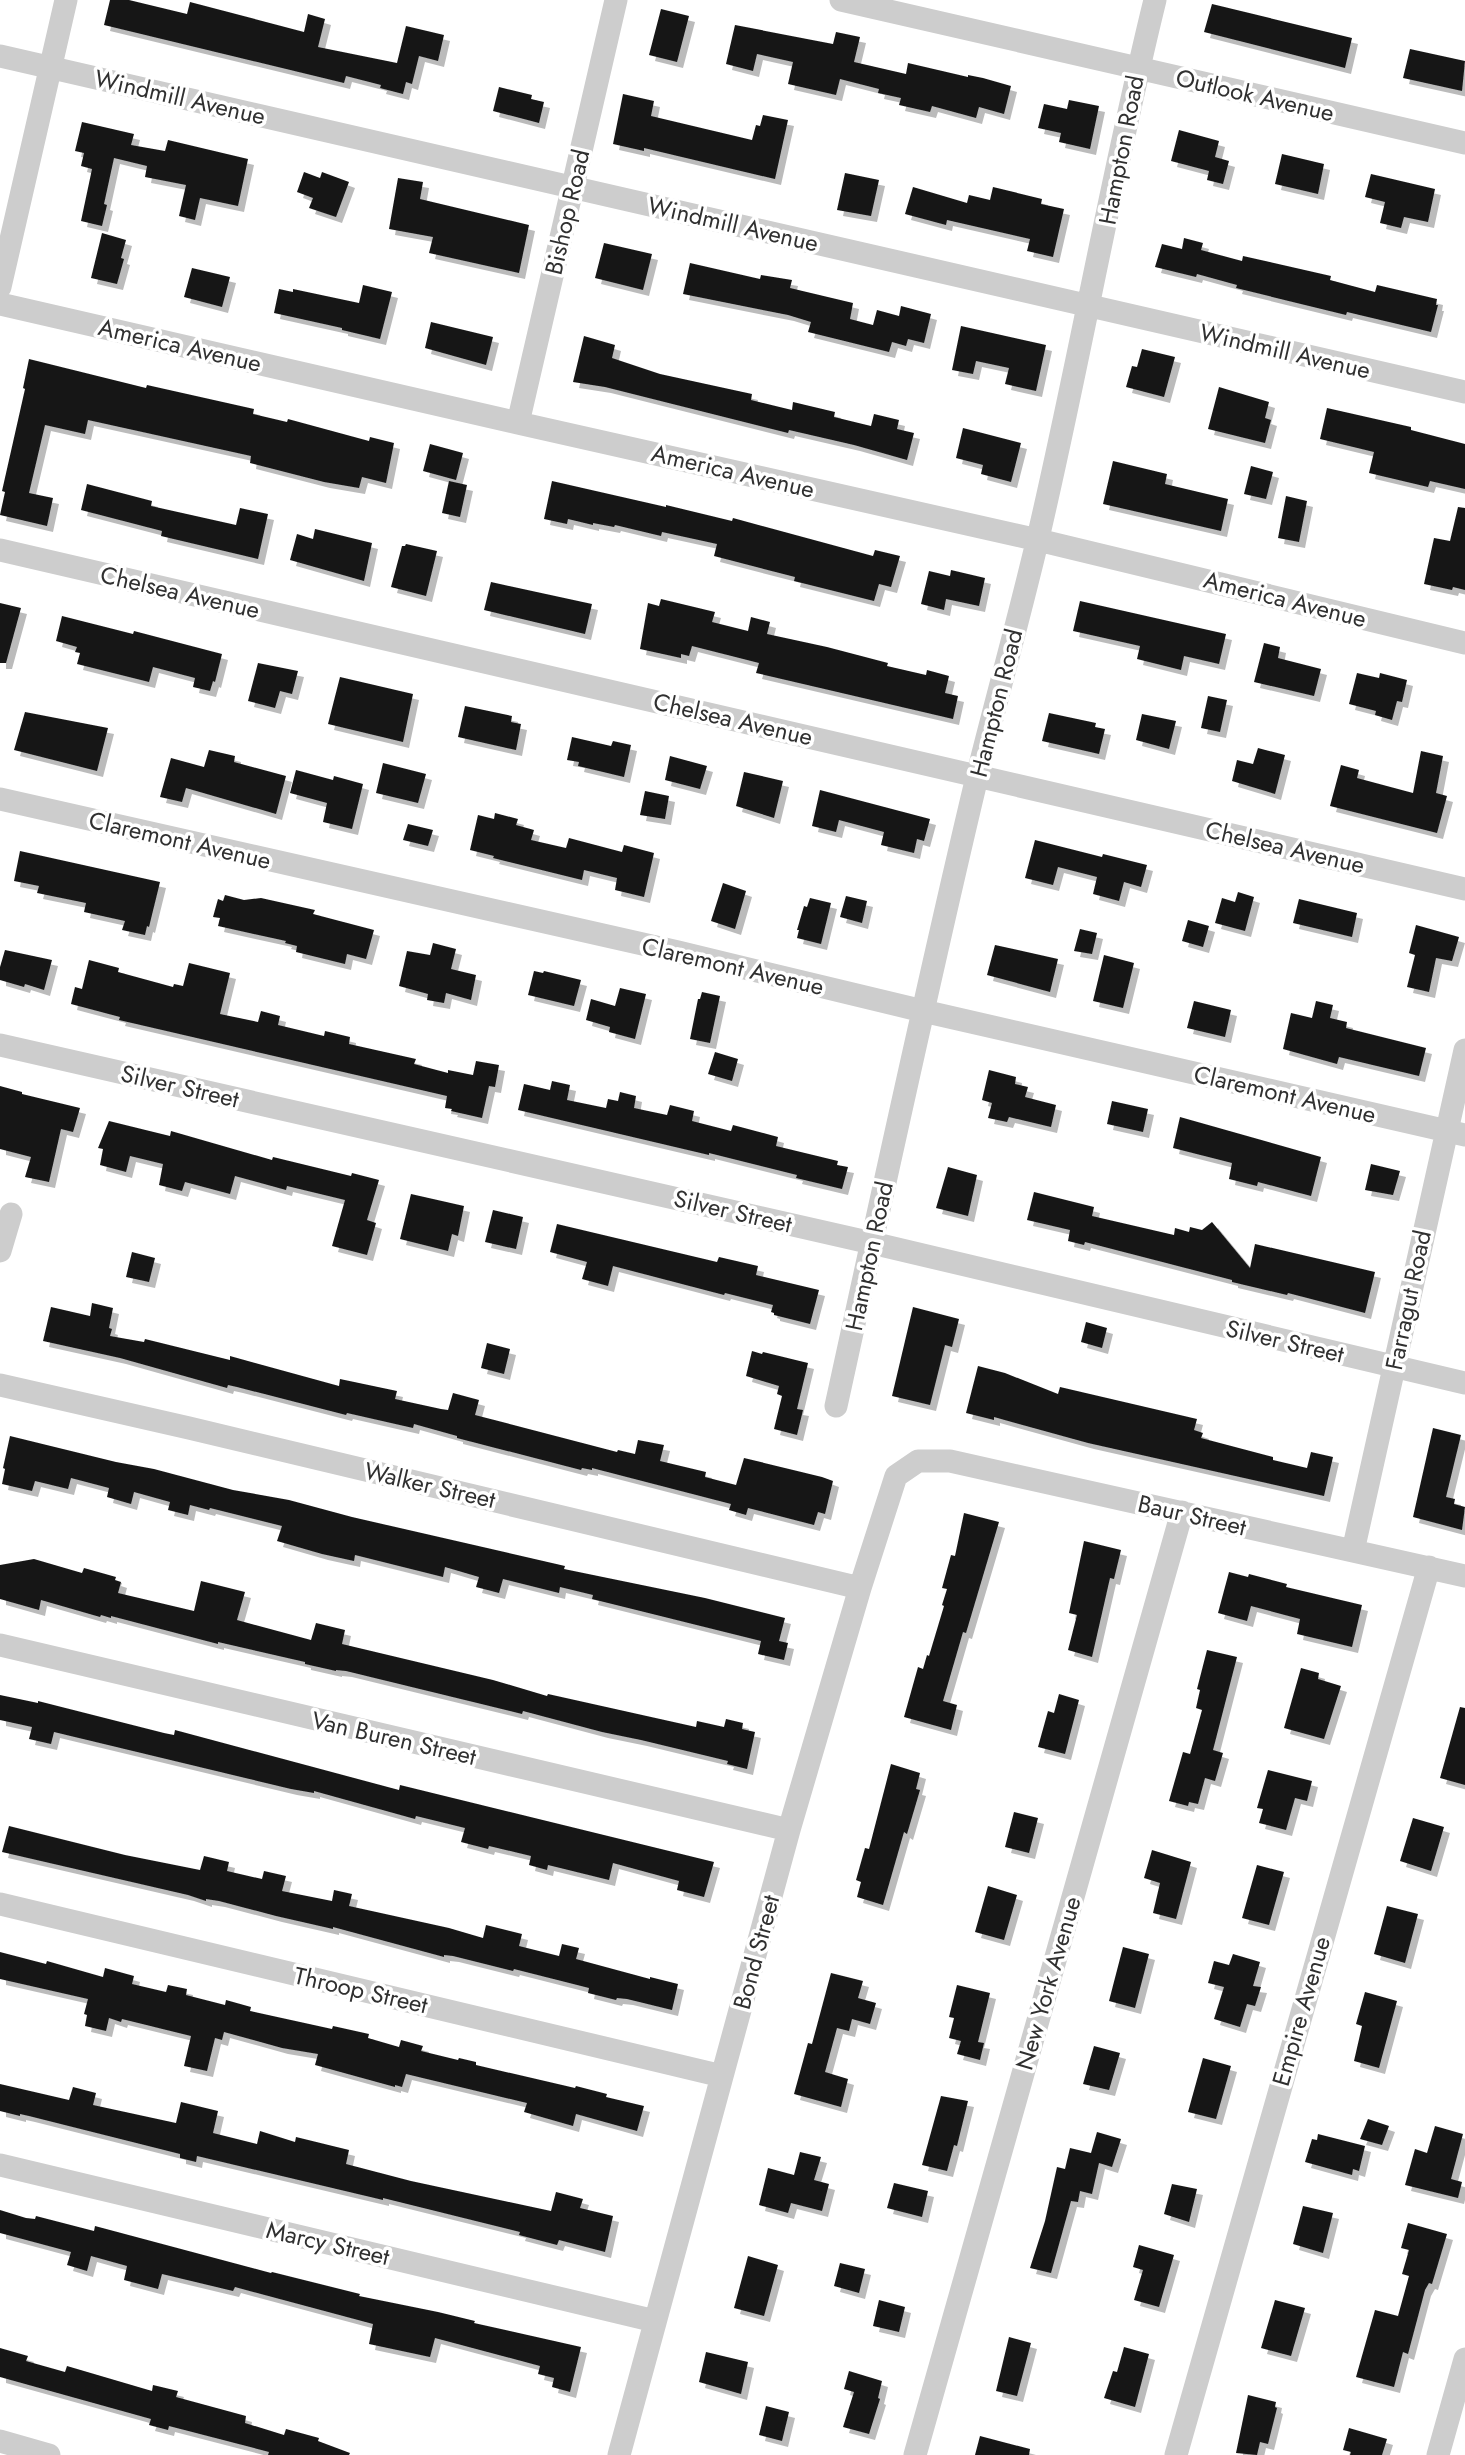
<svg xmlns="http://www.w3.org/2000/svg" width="1465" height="2455" viewBox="0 0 1465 2455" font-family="Jost,sans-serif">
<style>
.building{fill:#171717;filter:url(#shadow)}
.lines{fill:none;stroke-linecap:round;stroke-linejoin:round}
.minor{stroke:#cdcdcd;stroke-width:23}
.labels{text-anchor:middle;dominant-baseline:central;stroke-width:7;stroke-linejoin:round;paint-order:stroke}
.street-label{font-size:24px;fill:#303030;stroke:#fff}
</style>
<defs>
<filter id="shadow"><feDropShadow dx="6" dy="6" stdDeviation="0" flood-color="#0004"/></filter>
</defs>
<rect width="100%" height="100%" fill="#fff"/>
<path class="building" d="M110,0h19l58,14 3,-12 114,30 4,-18 17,5 -7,28 79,16 9,-37 38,9 -6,26 -19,-5 -7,28 -6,-2 -3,12 -23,-6 1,-3 -35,-9 -2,7 -240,-58z
M1212,4l140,34 -7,30 -141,-36z
M661,9l28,7 -12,46 -28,-7z
M735,25l98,19 3,-12 24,5 -6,25 52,12 2,-11 60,14v-2l15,3 28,8 -7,28 -25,-7 -3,11 -44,-12 -2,6 -31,-7 2,-7 -23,-5 1,-4 -39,-10 -4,16 -48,-11 5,-22 -36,-8 -4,17 -27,-7z
M1410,49l55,12 -3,30 -59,-13z
M499,87l33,8 -1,4 13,3 -5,21 -46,-12z
M623,94l31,7 -3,15 101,24 4,-15 4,1 3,-11 25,5 -13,59 -131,-31v3l-31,-7z
M1069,100l30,6 -9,43 -31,-7 2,-9 -23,-5 6,-24 23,5z
M82,122l52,12 -3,11 34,6 3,-11 80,19 -10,47 -38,-8 -5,22 -16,-4 7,-31 -41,-8 2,-11 -33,-8 -10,46 3,1 -5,21 -21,-5 11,-52 -11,-3 3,-13 -9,-2z
M1179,130l40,11 -4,16 14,4 -6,23 -16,-4 2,-9 -38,-10z
M1282,154l42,10 -6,30 -43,-10z
M304,172l16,6 2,-6 27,10 -13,35 -27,-9 4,-10 -16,-6z
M845,173l34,7 -8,36 -34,-6z
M1371,174l64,15 -7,33 -24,-5 -3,11 -21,-5 5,-21 -20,-5z
M398,178l25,4 -3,17 109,26 -10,48 -90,-20 4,-16 -44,-8z
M913,187l54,16 2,-8 21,5 3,-13 49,12 -1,5 23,5 -11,48 -26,-6 3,-12 -83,-19 -1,5 -41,-11z
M102,233l24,7 -5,18 3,1 -7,25 -26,-6z
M1184,238l19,5 -2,7 41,11 1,-5 88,20 -1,4 45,12 2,-7 60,14 -1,6h2l-7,27 -84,-20 -1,3 -110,-27 1,-3 -40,-11 -1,3 -41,-10 7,-23 20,5z
M604,243l48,11 -9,36 -48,-12z
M690,263l70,16 1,-4 31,5 -2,8 63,15 -3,16 23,6 4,-15 22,6 2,-10 30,8 -7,29 -16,-4 -2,7 -14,-4 -3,10 -81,-20 3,-10 -23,-7 -105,-21z
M192,268l38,9 -8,30 -38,-10z
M363,285l29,7 -12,47 -38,-9v-2l-68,-15 5,-24 14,3v-3l66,14z
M431,322l62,15 -7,28 -61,-17z
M961,326l85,19 -10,46 -31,-7 4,-16 -33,-7 -3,13 -21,-4z
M584,336l31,9 -3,13 48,16 92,20 -1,6 41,10 1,-8 42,10 -1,5 37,9 3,-12 25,6 -2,9 17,4 -7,27 -53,-15 -65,-15 -1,3 -183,-46 -32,-5z
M1142,349l33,8 -11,40 -38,-10 6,-21 5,1z
M29,359l117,29 1,-3 107,24 -1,5 34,8 1,-3 81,22 1,-4 24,6 -8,40 -24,-6 -3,11 -35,-6 -74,-19 1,-7 -163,-36 -3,14 -40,-9 -16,68 24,5 -6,28 -47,-11 5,-23 -3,-1 23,-102 -2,-1z
M1219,387l50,15 -4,16 6,2 -6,23 -57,-14z
M1327,408l84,19v3l54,14v45l-35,-8 -2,6 -59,-14 5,-21 -54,-13z
M963,428l58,15 -10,39 -30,-8 2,-9 -27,-7z
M430,444l33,9 -7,27 -33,-9z
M1113,461l54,13 -2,10 63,15 -7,32 -118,-27z
M1251,466l22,6 -7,27 -22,-5z
M449,481l18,4 -7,32 -18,-4z
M552,481l114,26v-2l66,16 1,-3 140,38 2,-6 25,6 -9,31 -12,-3 -5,17 -80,-20 1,-4 -81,-21 3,-12 -55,-12 -1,4 -46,-11 -1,2 -21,-4v2l-25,-6 -1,5 -23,-5z
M87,484l65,17 -1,5 85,19 4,-17 28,6 -10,45 -97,-23 1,-5 -81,-21z
M1286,496l21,5 -8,41 -21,-4z
M1458,507l7,1v82l-12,-3 -1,3 -28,-6 10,-46 16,3z
M315,529l57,14 -8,38 -74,-21 7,-26 16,5z
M406,544l31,7 -11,45 -35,-9 11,-41h3z
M951,570l34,8 -6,28 -33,-7 -2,11 -23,-6 8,-33 21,5z
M491,582l101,22 -7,30 -101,-24z
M661,599l54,13 -3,10 36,9 3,-14 19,5 -3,12 60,13 61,16 -1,3 39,9 1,-5 22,6 -4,17 13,3 -5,23 -197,-46 3,-10 -67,-17 -3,10 -8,-2v4l-41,-9 8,-46 11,3z
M1080,601l146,33 -7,30 -35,-8 -3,14 -44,-11 3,-13 -67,-15z
M0,603l21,5 -15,55h-6z
M62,616l71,18 1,-3 88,23 -7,28 -2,-1 -3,10 -17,-4 2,-9 -42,-11 -4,15 -72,-18 3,-11 -5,-1 2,-5 -21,-6z
M1264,643l16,4 -2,11 43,11 -7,27 -60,-14z
M258,663l40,8 -6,23 -12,-3 -5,17 -27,-7z
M1357,673l22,5 1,-5 27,7 -5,22 -5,-1 -5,19 -17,-5 1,-4 -27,-7z
M340,677l73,17 -10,48 -75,-18z
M1208,696l19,4 -7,32 -19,-4z
M465,706l47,10 -1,6 10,2 -5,26 -58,-13z
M25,712l83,16 -11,43 -83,-21z
M1049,713l47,10 -1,4 10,2 -6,25 -57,-13z
M1142,714l34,7 -7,28 -33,-9z
M572,737l39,9 2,-5 18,4 -7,32 -46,-11 1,-4 -12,-2z
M1258,748l27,7 -10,39 -43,-13 5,-21 16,4z
M209,750l26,6 -1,6 52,14 -10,38 -90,-26 -4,14 -22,-5 11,-39 33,9z
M1421,751l22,5 -7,37 11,3 -10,37 -107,-27 11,-41 18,5 -2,8 56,15z
M670,756l37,10 -7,23 -35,-9z
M383,763l43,11 -8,29 -42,-10z
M296,770l37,10 1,-4 29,8 -11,45 -29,-7 4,-19 -37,-10z
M744,772l39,9 -9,37 -38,-12z
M820,790l110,29 -6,22 -7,-2 -3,14 -33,-8 3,-13 -45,-12 -3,12 -24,-6z
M645,791l24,5 -4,23 -25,-4z
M495,813l23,6 -2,6 18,5 -3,10 35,8 3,-10 53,14 2,-7 30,8 -10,44 -29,-7 2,-12 -33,-8 -2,10 -89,-22 1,-2 -24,-6 8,-35 16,4z
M408,824l25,6 -5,16 -25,-6z
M1035,840l67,17 1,-3 44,11 -6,22 -17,-5 -5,19 -26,-7 4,-17 -39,-10 -5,18 -28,-7z
M20,851l140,31 -11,45 -2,-1 -2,9 -23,-5 3,-9 -41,-9 2,-9 -49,-10 2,-7 -25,-5z
M723,883l23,8 -11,38 -24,-8z
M1238,892l16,5 -9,34 -30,-8 7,-25 13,4z
M225,895l19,5 17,-2 54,12 -2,4 61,16 -8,29 -19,-5 -2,10 -49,-12 1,-6 -12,-3 1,-2 -68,-15 2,-8 -7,-1 5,-18 5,2z
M846,896l21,5 -5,22 -22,-6z
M810,898l21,5 -10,41 -24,-6 2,-8h-2l7,-24 3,1z
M1299,899l58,14 -5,24 -59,-14z
M1188,920l21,6 -6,21 -21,-6z
M1416,925l43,12 -7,24 -16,-3 -7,34 -22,-5 8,-32 -6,-2z
M1080,929l17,4 -5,21 -18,-3z
M433,943l23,6 -5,20 25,6 -5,25 -25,-7 -2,10 -17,-3 1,-6 -29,-8 8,-35 23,4z
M995,945l63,14 -8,33 -63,-17z
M5,950l47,10 -8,30 -19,-6 -1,3 -24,-7v-13z
M1104,955l30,8 -11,45 -30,-7z
M89,960l30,8 -1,4 55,15 1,-3 9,2 6,-23 41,10 -10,41 38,8 3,-11 19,5 -2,9 46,11 1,-5 25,6 -1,7 67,15 -2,5 34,9v-3l25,5 3,-14 23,4 -4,22 -6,-1 -7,32 -31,-7 1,-2 -7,-1 2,-12 -328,-76 1,-3 -49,-13 4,-17 7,2z
M534,971l9,2 1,-2 37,9 -7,26 -46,-11z
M620,988l26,6 -11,45 -26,-7 1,-5 -24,-7 5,-21 24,7z
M702,992l18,4 -10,47 -20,-4 8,-40h2z
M1194,1001l37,9 -6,27 -38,-9z
M1316,1001l17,4 -3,13 17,4 -1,6 80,20 -7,28 -80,-19 -2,7 -54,-15 8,-36 21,5z
M715,1052l23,7 -6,22 -24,-7z
M989,1070l27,7 -1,7 13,3 -3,10 31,8 -5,22 -42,-10 -2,5 -19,-4 4,-15 -10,-3z
M552,1081l18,4 -3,15 39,8 2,-9 10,2 2,-9 16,4 -2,12 33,7 3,-10 24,6 -2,10 39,10 2,-6 45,12 -2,9 62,15 -1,4 11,2 -6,22 -46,-11 1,-3 -88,-22v2l-191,-45 6,-26 26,6z
M0,1086l22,6v2l58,14 -7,24 -12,-3 -12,53 -24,-5 6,-20 -31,-8z
M1112,1101l36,8 -5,23 -36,-8z
M1180,1117l141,40 -10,39 -53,-14 -1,4 -28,-7 3,-16 -59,-15z
M109,1121l61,15 1,-5 101,29 1,-3 78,19 1,-3 27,7 -12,40 9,3 -9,32 -35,-9 13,-46 -58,-14 -1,4 -51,-14 -5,18 -45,-12 -3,9 -23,-6 4,-21 -33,-8 -4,16 -26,-7 3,-16 -5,-1z
M1371,1164l29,7 -7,24 -28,-5z
M948,1167l29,8 -9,41 -32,-8z
M1034,1192l60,15 -2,9 82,19 1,-7 14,4 1,-5 12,3 10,-8 38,46 5,-24 120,28 -10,41 -77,-20 -1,2 -55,-13v-2l-147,-38 -1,3 -16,-4 2,-11 -43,-10z
M411,1194l53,12 -6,30 -6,-2 -4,17 -48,-12z
M493,1210l30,7 -7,32 -31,-7z
M557,1224l160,38 2,-5 39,9 -2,9 63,15 -9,34 -36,-9v-2l-3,-1 2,-7 -48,-12 -1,2 -111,-29 -5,20 -26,-7 5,-17 -37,-10z
M132,1252l23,6 -6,24 -23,-5z
M92,1303l21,5 -4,20 3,1 -2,7 34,6 1,-3 85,21v-4l109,30 1,-7 57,12 -2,8 46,10 7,1 5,-17 26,7 -4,15 142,37 1,-2 17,4 3,-14 26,5 -4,16 46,11 -1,5 31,8 8,-27 78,19 11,4 -8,33 -7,-2 -4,13 -66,-17 -2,7 -17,-5 2,-6 -139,-36v2l-10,-2 -1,2 -124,-32v-2l-43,-12 -1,4 -66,-15 -1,2 -109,-28 -9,-2 -1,3 -107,-30 -77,-17 8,-34 39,9z
M913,1307l46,12 -7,28 -7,-2 -15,60 -38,-9z
M1086,1322l21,6 -5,20 -21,-6z
M487,1343l23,6 -6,25 -23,-6z
M752,1351l10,3 1,-2 45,11 -11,46 6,1 -6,25 -23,-6 8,-33 -5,-2 2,-8 -33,-10z
M978,1366l27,7 53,21 2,-7 137,32 -3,11 9,3 -2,5 72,19v3l34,8 4,-16 22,5 -9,39 -236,-53 -94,-26v3l-28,-7z
M1433,1428l28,7 -15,62 9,2 -1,5 11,3 -3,23 -49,-13z
M10,1436l106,26 38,7 79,21 56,10 63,17 213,49 -1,3 141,29 80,20 -6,23 9,2 -4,17 -26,-6 3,-13 -169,-42 1,-4 -33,-8 -1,6 -56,-14 -4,14 -23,-6 3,-10 -34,-10 -2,10 -88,-22 -1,6 -32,-7 -45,-13 5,-15 -72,-18 -1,2 -19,-5 -2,10 -20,-5 2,-8 -36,-10 -3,12 -24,-7 2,-9 -38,-10 -3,11 -33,-8 -3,10 -30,-7 3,-15 -2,-1z
M964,1513l35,9 -33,111 -3,-1 -20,69 14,4 -6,25 -47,-13 14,-50 5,2 4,-14 2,1 15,-50 -2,-1 5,-16 -5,-1 9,-33 4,1z
M1084,1541l37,9 -7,29 -4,-1 -18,79 -24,-7 9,-35 -8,-2z
M34,1559l48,14 2,-5 32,9 -1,3 6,2 -3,11 76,18 7,-30 44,11 -8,28 74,20 5,-17 29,7 -3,14 151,36 54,16 1,-2 148,33 1,-6 27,6 2,-8 17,4 -1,6 13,3 -8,37 -20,-5 1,-3 -87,-21 -39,-8 -79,-21 -1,3 -176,-43 -10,-1v1l-31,-7v-2l-87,-20v2l-107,-28v2l-10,-3 -1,2 -59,-17 -2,10 -39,-11v-34z
M1229,1572l19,5 1,-3 38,10 -1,3 76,18 -10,42 -55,-13 3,-15 -49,-13 -4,15 -29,-8z
M1207,1650l30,7 -24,93 10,3 -8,28 -10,-3 -7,26 -9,-2 -1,4 -19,-5 14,-49 7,2 12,-44 -6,-2 4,-18 -3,-1z
M1301,1668l18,5 -1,6 23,7 -17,53 -40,-11z
M1059,1694l20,6 -14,54 -27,-7 10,-36 6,2z
M0,1695l38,8v-2l126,32 10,2 1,-5 224,60 1,-5 314,77 -10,35 -27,-7 2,-9 -66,-18 -4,17 -61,-15 -1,5 -18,-5 2,-9 -42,-10 -1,3 -27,-7 4,-14 -49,-12 -1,3 -101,-28v2l-23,-4 -237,-57 -3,12 -22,-5 3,-12 -32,-7z
M1460,1707l5,1v77l-25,-7z
M891,1764l29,9 -4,16 4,1 -13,44 -3,-2 -21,73 -26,-8 4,-15 -5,-2 9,-32 4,1z
M1268,1770l44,11 -5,20 -12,-3 -9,32 -27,-7 4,-14 -6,-1z
M1014,1812l24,6 -9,35 -24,-6z
M1413,1818l31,9 -13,44 -31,-10z
M9,1826l116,29 75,15 4,-14 25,6 -2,9 35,8 2,-8 22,5 -4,15 50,10 2,-11 18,4 -3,12 100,22 34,10 3,-13 36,9 -3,12 40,10 3,-12 17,4 -3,11 74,20v-2l28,7 -6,26 -45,-11 -10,-1 -1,2 -28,-7 1,-5 -75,-19 -1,2 -60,-15 -9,-1v2l-111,-30v2l-57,-13 -57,-15 -13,-2v2l-18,-6 -186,-43z
M1152,1850l39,12 -15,57 -23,-6 7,-30 -16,-5z
M1257,1865l27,7 -15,53 -27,-7z
M988,1886l29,9 -13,45 -29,-8z
M1387,1906l31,8 -13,49 -31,-9z
M1123,1947l26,7 -14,54 -26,-7z
M0,1952l46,12 1,-3 56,16 2,-9 29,8 -2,8 34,8 2,-7 19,4 -1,6 39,10 1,-5 25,7 -1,4 82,18 1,-3 36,8 -1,4 31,9 2,-7 22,6 -2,5 37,9 1,-2 17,4v3l99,23 1,-2 31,8 -1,3 38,9 -7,25 -61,-17 -3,12 -49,-14 3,-9 -121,-29 -4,13 -7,-2v2l-80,-22 3,-11 -36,-6 -58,-16 -2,8 -7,-2 -8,33 -23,-5 7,-30 -69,-17 -1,3 -12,-4 -3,13 -21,-5 2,-11 -3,-1 4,-15 -88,-20z
M1233,1954l27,8 -7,24 8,1 -6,19 -8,-2 -7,23 -26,-8 10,-32 -16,-4 6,-22 15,4z
M831,1973l32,8 -5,17 18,5 -6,21 -18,-5 -3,12 -12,-3 -12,44 23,7 -7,28 -47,-13 14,-51 4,1z
M957,1985l33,8 -12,49 6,1 -4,17 -23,-6 4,-13 -12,-3 5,-20 -5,-1z
M1365,1992l32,9 -18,67 -25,-7 8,-35 -6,-2z
M1094,2046l26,7 -11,37 -26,-6z
M1203,2058l28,8 -15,53 -28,-7z
M0,2084l69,16 4,-13 23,6 -3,12 83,18 5,-21 37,9 -5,22 44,11 3,-13 35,11 1,-5 53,13 -3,14 65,17 140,30 5,-19 27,7 -3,9 33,8 -8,36 -46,-12 -2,5 -38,-10 1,-3 -137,-34v2l-186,-44 -1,6 -16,-4v-4l-151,-38 -9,-2v2l-20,-5z
M941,2096l27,5 -11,45 -3,-1 -7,26 -25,-6z
M1368,2119l21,7 -7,19 -22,-6z
M1435,2126l28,8 -12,45 11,3 -4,16 -53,-13 10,-36 12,4z
M1097,2132l24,7 -9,28 -13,-4 -7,31 -12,-3 -2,11 -7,-1 -20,72 -21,-5 15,-47 12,-54 8,2 5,-21 21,5z
M1318,2134l47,12 -6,25 -6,-2 -1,6 -47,-13 7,-23 5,1z
M800,2152l21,5 -7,23 15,4 -7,27 -31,-8 -3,10 -29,-8 9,-37 26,7z
M894,2183l34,8 -6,26 -35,-9z
M1172,2184l25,5 -8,33 -25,-8z
M1303,2206l30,7 -10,40 -30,-9z
M0,2210l26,8 9,1 1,-3 58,15 1,-5 176,47 1,-1 88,22 -1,2 79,16 37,9 -1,2 107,24 -11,45 -18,-5 2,-9 -16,-4 2,-8 -105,-28 -5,19 -61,-13 4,-20 -138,-37 -2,4 -71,-17 -4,15 -34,-9 3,-14 -36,-10 -4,15 -20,-6 4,-13 -71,-19z
M1408,2223l39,11 -15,50 -3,-1 -4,7 -17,64 -5,-2 -9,35 -38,-10 19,-67 23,6 11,-40 -7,-2 7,-24 -8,-2z
M1139,2245l35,10 -15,52 -25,-7 9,-30 -10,-3z
M748,2256l30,9 -14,51 -30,-8z
M840,2263l25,6 -6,24 -25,-7z
M879,2300l26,7 -6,25 -26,-6z
M1275,2300l30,8 -14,48 -30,-8z
M1009,2337l22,6 -14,53 -21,-5z
M1124,2347l25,7 -14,53 -31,-9 9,-27 4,1z
M0,2348l28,8 -2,5 39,11 2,-6 85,25 1,-6 25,6 -2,6 70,19 -1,7 39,12 2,-6 33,9 -1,3 32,12 -1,2h-81l1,-3 -100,-26 -1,4 -19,-5 2,-6 -151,-42z
M706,2352l42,10 -7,32 -42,-12z
M849,2371l33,10 -4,17 2,1 -11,35 -26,-7 11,-35 -10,-3z
M1248,2395l28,7 -1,5 2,1 -9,36 -8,-2 -3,13 -21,-2z
M766,2406l23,6 -7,29 -23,-6z
M1349,2428l38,11 -5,16h-32l1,-3 -8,-2z
M980,2436l50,13 -1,6h-54z"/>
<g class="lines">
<path class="minor" d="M841,0l624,143
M0,56l1465,336
M0,287l66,-287
M0,304l518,119 520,117 427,103
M518,423l98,-423
M0,550l1465,339
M0,799l678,153 245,59 542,124
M0,1045l872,198 593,140
M0,1251l11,-37
M0,1385l189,43 671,160
M836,1406c46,-210 91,-420 141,-629 20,-80 42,-159 61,-239 42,-179 73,-360 117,-538
M1353,1551l112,-501
M0,1645l789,185
M0,1904l722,172
M0,2165l655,156
M0,2441l49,14
M619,2455l170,-625 71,-242 36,-112 22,-15h32l515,115
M915,2455l267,-943
M1176,2455l253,-888
M1438,2455l27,-96"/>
</g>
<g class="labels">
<g class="street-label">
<text transform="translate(1255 95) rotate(13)">Outlook Avenue</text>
<text transform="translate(180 97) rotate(13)">Windmill Avenue</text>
<text transform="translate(1121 150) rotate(-79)">Hampton Road</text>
<text transform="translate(567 212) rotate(-77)">Bishop Road</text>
<text transform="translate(733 224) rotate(13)">Windmill Avenue</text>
<text transform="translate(180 345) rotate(13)">America Avenue</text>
<text transform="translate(1285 351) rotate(13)">Windmill Avenue</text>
<text transform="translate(733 471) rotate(13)">America Avenue</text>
<text transform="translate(180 592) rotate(13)">Chelsea Avenue</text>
<text transform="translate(1285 599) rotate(14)">America Avenue</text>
<text transform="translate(996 703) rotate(-76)">Hampton Road</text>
<text transform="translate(733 719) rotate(13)">Chelsea Avenue</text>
<text transform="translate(180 840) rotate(13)">Claremont Avenue</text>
<text transform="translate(1285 847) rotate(13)">Chelsea Avenue</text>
<text transform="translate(733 966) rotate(13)">Claremont Avenue</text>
<text transform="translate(180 1086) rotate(13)">Silver Street</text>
<text transform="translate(1285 1094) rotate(13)">Claremont Avenue</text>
<text transform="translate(733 1211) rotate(13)">Silver Street</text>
<text transform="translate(869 1256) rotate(-78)">Hampton Road</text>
<text transform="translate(1408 1300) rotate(-78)">Farragut Road</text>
<text transform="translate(1285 1341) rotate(13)">Silver Street</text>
<text transform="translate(430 1485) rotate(13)">Walker Street</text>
<text transform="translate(1192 1515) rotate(13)">Baur Street</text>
<text transform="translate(394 1738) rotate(13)">Van Buren Street</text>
<text transform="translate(756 1952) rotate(-75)">Bond Street</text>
<text transform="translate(1048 1983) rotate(-74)">New York Avenue</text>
<text transform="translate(361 1990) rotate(13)">Throop Street</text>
<text transform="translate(1301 2011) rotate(-74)">Empire Avenue</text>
<text transform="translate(328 2243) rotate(13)">Marcy Street</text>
</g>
</g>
</svg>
